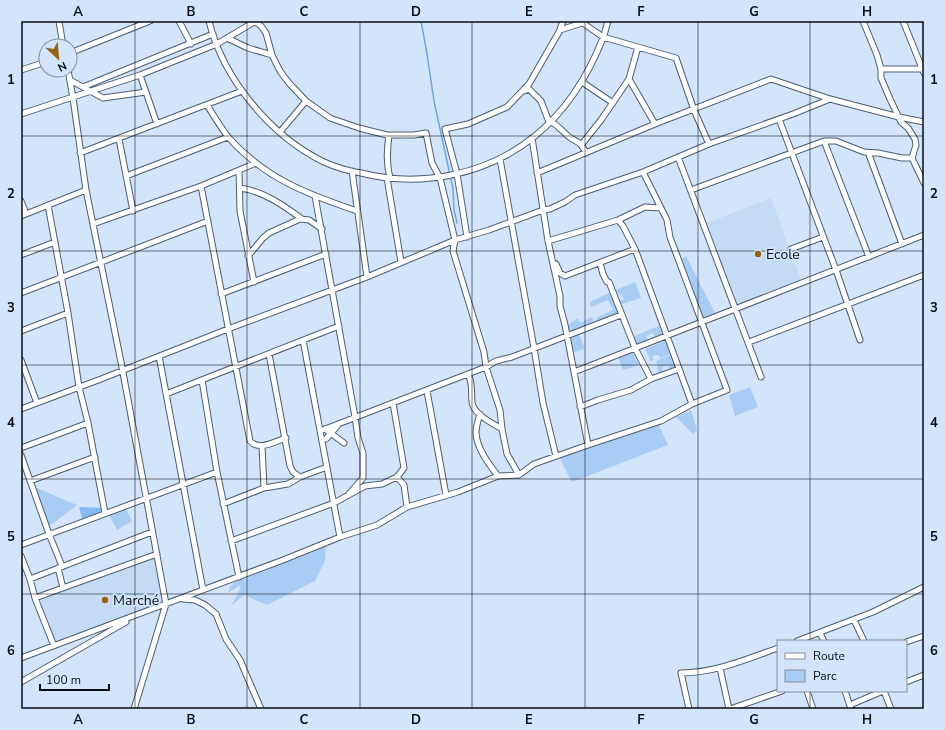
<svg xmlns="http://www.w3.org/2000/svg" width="945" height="730" viewBox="0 0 945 730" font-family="'Nunito Sans',sans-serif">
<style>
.built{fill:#c4dbf6}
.green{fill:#a9ccf5}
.forest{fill:#83b9f5}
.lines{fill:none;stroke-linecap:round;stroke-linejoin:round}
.stream{stroke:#6ea4de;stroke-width:1.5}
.street-casing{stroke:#4d5d6e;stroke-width:7}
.street{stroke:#fff;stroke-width:5}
.grid{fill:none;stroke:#070d14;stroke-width:1;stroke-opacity:0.55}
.poi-dot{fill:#966417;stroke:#d3e5fa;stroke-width:1.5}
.labels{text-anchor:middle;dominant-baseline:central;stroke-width:3.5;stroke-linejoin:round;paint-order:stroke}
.poi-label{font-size:14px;fill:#070d14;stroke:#d3e5fa;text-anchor:start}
.neatline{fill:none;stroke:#070d14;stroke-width:1.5}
.grid-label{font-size:13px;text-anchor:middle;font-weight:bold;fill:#070d14}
</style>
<rect width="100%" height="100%" fill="#d3e5fa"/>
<path class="built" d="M771,198l31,85 -66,26 -32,-85z
M156,552l10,52 -110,41 -19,-48z"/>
<path class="green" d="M686,256l29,57 -12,4 -24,-57z
M635,282l6,16 -19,6 -3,-3 5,-2 -3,-5 -4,-1 -1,-3z
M609,293l10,21 -20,8 -3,-4 17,-8 -5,-10 -17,7 -1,-5z
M592,317l2,6 -26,10 -1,-7 11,-8 2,5z
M661,325l4,9 -9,4 -3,-5 -7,3 2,5 -12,5 -4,-9z
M579,334l6,15 -11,3 -4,-15z
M667,340l5,13 -11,5 -3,-3 -6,1 2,4 -3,1 -6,-12z
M633,353l6,12 -16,5 -5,-13z
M672,354l5,13 -7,3 -2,-4 -6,1 1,5 -4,2 -3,-13z
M750,387l8,20 -23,9 -6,-21z
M691,410l6,20 -4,4 -17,-17z
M658,423l10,22 -96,37 -14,-27z
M32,486l45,19 -30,23z
M125,507l7,14 -15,9 -9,-17z
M326,545l-1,16 -10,20 -48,24 -23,-10 -13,11 10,-19 -2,-1 -11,7 2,-6 8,-8z"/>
<path class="forest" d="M79,507l26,1v5l-22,8z"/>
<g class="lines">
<path class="stream" d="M421,21l6,33 7,47 19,88 1,21 3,13"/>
<g class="street-casing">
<path id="street" d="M59,21l4,25
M179,21l12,23
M209,21c14,58 62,115 115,141 11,5 25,9 37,11 60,15 126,2 174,-37 32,-26 53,-60 68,-98 2,-5 3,-11 5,-17
M254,21l7,5 5,7 6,22 8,16 9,12 17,18 24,17 29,10 28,7h27l12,-2 6,30 8,15 15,62 -2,11 31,101 2,15 14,43 2,19 5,25 12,21
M580,21l23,16 73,21 18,52 15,34
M863,21l14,34 4,14v9l9,21 11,23 7,6 7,11 1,6 -4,13 12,25
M903,21l21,52
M560,30l22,-7
M227,38l21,10 24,7
M70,53l80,-32
M881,69h41
M21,70l25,-8
M68,70l5,28 13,92 35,172 45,242 -32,105
M140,75l17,49
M629,79l26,45
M70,80l33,18 43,-6
M582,82l31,21
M83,87l130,-53
M524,91l5,-2 12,12 8,21
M207,105c7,11 14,23 22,33 37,41 78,56 128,73
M21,114l119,-39 77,-31 37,-22
M779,119l57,151 24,70
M550,121c9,5 11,9 18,15 10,8 11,3 18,17
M280,132l26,-31
M389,135c-2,15 -3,28 1,43
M532,138l16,103 12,55v10l5,19 23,120
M119,139l14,72
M824,141l45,116
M582,144l19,-24 28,-41 9,-32
M868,152l34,92
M80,153l162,-62
M678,157l83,220
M500,159l34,189 9,55 13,53
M239,170l1,41 14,71
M352,171l15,106
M537,173l118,-49 116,-45 59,20 69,18 25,5
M126,176l102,-39
M387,178l14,84
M201,186l49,255c9,10 24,1 36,-3
M240,188c23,3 43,17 62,31
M691,190l133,-49h12l28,11 14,1 24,5h10
M315,196l40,221 3,21 5,15v25l-14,16
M21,201l5,13
M48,205l20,108 11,74 9,36 17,90
M21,216l65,-26
M618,220l5,6 12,23 57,155
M93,224l108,-38 55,-23
M467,237l-10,-63 -12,-45 23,-5 39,-17 22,-23 30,-52 4,-11
M548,241l70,-21 27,-13 15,1
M791,249l32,-12
M21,255l34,-13
M248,256l15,-18 6,-5 31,-14 9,1 13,9
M600,263l3,11 4,8h2l26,66 16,31
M556,264l4,9 5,3 70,-27
M21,293l187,-72
M221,294l105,-40
M21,331l47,-18
M303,340l37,197
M749,342l175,-67
M269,354l21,112 3,6 7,5
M159,356l44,234
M21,360l16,43
M574,372l350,-137
M468,374c5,9 3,18 4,28 1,12 20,21 30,27
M202,380l15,92 22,105
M427,391l19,104
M166,394l173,-68
M393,403l11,65 -7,9 7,8 3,22
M580,407l18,-7 33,-10 20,-11 28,-10
M21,409l80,-30 127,-50 139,-52 88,-37 34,-10 54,-20 7,-1 15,-7 10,-7 68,-23 66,-28 84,-30 37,-15
M480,414c-2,6 -4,13 -4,19 1,16 13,31 22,43
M325,429l19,14
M320,431l166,-64 10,-6 16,-4 109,-42
M326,439l12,-14
M262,446l2,42
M21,448l67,-25
M21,455l28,79 13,32
M30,481l65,-24
M223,504l41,-16 24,-4 12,-7 27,-10
M231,541l103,-38 31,-17 17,-2 15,-7
M21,545l196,-73
M21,556l9,23 5,19 19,48
M58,568l5,20
M30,579l122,-47
M35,598l122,-44
M183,599l12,1 10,5 11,9 10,25 14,21 21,49
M854,620l10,21
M820,633l4,8
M797,641l76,-29 51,-25
M906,642l18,-6
M21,658l262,-98 57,-23 37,-12 30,-18 51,-15 40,-16 21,-1 15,-11 54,-19 73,-24 31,-17 35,-14 -57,-153 -3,-17 -24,-48
M720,668l9,41
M21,682l105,-60
M906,682l18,-7
M807,691l6,18
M845,691l6,18
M884,691l7,18
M850,705l33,-14
M689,709l-8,-36c34,0 66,-14 97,-25
M730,709l52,-18"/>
</g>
<use href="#street" class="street"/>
</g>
<path class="grid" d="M135,21v688M247,21v688M360,21v688M472,21v688M585,21v688M698,21v688M810,21v620M21,136h903M21,251h903M21,365h903M21,479h903M21,594h903M810,691v18"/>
<g class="poi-dot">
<circle cx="758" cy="254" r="4"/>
<circle cx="105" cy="600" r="4"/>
</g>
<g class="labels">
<g class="poi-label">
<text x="766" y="254">Ecole</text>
<text x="113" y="600">Marché</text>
</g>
</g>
<rect width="945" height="730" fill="none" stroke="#d3e5fa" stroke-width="44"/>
<rect x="777" y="640" width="130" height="52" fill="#d3e5fa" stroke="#818f9e"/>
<rect x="785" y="653" width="20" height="6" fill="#ffffff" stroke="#818f9e"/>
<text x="813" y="660" font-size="12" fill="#070d14">Route</text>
<rect x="785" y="670" width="20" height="12" fill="#a9ccf5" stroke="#818f9e"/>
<text x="813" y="680" font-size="12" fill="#070d14">Parc</text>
<g transform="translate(58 58) rotate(154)"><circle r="19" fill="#d3e5fa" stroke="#818f9e"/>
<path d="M0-3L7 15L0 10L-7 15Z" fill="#966417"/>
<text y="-6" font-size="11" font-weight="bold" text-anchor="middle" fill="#070d14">N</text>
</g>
<path d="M40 684v6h69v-6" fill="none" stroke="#070d14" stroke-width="2"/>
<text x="46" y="684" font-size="12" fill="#070d14" stroke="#d3e5fa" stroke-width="3" paint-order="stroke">100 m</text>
<rect x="22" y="22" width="901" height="686" class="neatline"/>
<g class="grid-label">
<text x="78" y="16">A</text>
<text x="191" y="16">B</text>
<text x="304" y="16">C</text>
<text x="416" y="16">D</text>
<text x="529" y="16">E</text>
<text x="641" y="16">F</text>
<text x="754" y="16">G</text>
<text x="867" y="16">H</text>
<text x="11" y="84">1</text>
<text x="934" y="84">1</text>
<text x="11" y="198">2</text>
<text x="934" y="198">2</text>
<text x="11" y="312">3</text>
<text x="934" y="312">3</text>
<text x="11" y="427">4</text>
<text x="934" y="427">4</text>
<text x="11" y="541">5</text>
<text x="934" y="541">5</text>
<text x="11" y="655">6</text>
<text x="934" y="655">6</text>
<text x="78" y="724">A</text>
<text x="191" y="724">B</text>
<text x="304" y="724">C</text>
<text x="416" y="724">D</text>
<text x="529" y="724">E</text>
<text x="641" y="724">F</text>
<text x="754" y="724">G</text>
<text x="867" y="724">H</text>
</g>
</svg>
